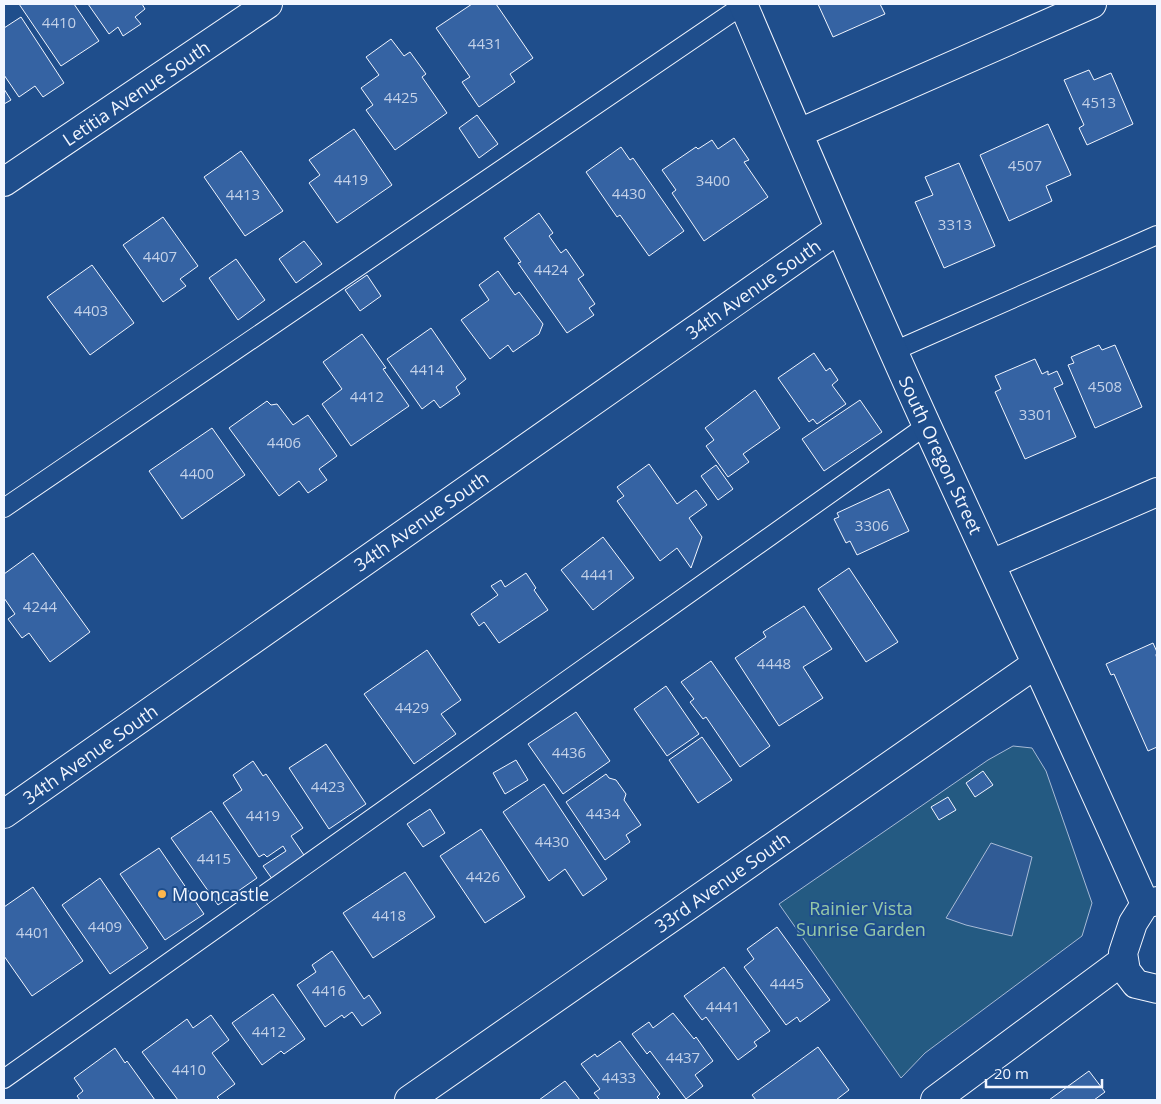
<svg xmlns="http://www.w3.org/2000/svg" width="1161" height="1104" viewBox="0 0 1161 1104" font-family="'Open Sans',sans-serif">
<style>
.green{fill:#245a82;stroke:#a8bbd7}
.parking{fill:#305b95;stroke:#a8bbd7}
.building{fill:#3563a3;stroke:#f2f6ff}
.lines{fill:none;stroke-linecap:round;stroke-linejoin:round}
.service-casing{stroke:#f2f6ff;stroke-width:20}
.minor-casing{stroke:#f2f6ff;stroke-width:30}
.service{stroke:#1f4e8c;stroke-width:18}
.minor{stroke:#1f4e8c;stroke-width:28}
.poi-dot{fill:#ffb74d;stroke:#1f4e8c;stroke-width:2}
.labels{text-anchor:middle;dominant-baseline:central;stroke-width:4;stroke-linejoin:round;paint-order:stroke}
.number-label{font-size:15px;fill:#c3d1e8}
.street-label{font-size:18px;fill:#f2f6ff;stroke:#1f4e8c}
.poi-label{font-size:18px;fill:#f2f6ff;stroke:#1f4e8c;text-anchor:start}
.park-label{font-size:18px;fill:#97c8a6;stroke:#1f4e8c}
</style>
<rect width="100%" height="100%" fill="#1f4e8c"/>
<path class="green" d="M1013,746l19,2 14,23 46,132 -10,33 -157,117 -24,25 -122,-174 209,-144z"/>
<path class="parking" d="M991,843l41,14 -20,79 -46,-11 -20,-7z"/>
<path class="building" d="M19,4h55l25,37 -38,25z
M88,4h54l3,5 -10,8 6,7 -18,12 -5,-9 -9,7z
M472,4h24l37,54 -23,16 5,8 -36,25 -17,-25 8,-5 -34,-49z
M818,4h62l5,10 -52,23z
M21,17l43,66 -21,14 -8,-11 -16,11 -15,-22v-47z
M391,39l13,17 6,-4 16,22 -4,3 25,36 -52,37 -29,-40 7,-5 -12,-17 18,-13 -13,-18z
M1089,70l5,10 17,-7 22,51 -46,21 -8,-17 5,-3 -20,-45z
M4,89l7,11 -7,4z
M477,115l21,29 -19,14 -20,-30z
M1048,124l23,51 -25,11 6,15 -43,20 -29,-66z
M354,129l38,56 -55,38 -28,-40 11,-8 -11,-15z
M734,138l15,22 -5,2 24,35 -64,44 -32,-48 4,-3 -14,-20 34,-23 2,2 14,-9 6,9z
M621,147l9,13 3,-2 51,73 -35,25 -29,-41 -3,2 -31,-45z
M241,151l42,60 -38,25 -41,-59z
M959,163l36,83 -51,22 -29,-66 18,-7 -8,-18z
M539,213l14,20 -4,3 12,17 5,-4 18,26 -6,4 17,25 -6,4 5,7 -27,18 -49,-70 3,-1 -17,-24z
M163,217l35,49 -18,13 6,7 -23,16 -40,-57z
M304,241l18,23 -26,19 -17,-24z
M236,259l29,41 -27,20 -29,-42z
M92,265l42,58 -44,32 -43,-58z
M498,271l17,24 4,-3 24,32 -4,10 -26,18 -5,-7 -18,14 -29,-39 28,-20 -10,-15z
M367,275l14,21 -21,15 -15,-21z
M431,328l35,51 -10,8 4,7 -20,14 -6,-8 -12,9 -35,-50z
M362,334l24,34 -3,1 26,37 -58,40 -29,-42 20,-15 -19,-27z
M1099,345l3,5 13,-5 27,62 -47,21 -27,-63 6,-2 -3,-6z
M814,353l12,18 4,-3 8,12 -6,5 14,19 -29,20 -4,-5 -4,3 -31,-44z
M1035,359l7,15 6,-3v4l9,-4 6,13 -9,4 22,49 -51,22 -30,-67 6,-3 -6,-13z
M755,390l25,38 -37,26 6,8 -21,15 -22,-31 8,-6 -9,-12z
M860,400l22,32 -58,39 -22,-32z
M267,401l4,4 6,-1 16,21 15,-10 29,41 -18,13 8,11 -19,13 -9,-12 -20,15 -50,-68z
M212,428l33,47 -63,44 -33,-48z
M649,464l28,40 19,-14 11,15 -18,13 13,19 -11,31 -14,-20 -17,13 -43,-60 7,-5 -7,-9z
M716,465l17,24 -15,11 -17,-24z
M889,489l20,42 -52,24 -7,-14 -4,2 -12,-24 5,-2 -2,-4z
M603,537l31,41 -41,32 -32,-40z
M33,553l57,79 -40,30 -21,-29 -7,5 -14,-19 7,-5 -11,-16v-24z
M849,568l49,74 -32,20 -48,-73z
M526,573l10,15 -2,2 14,20 -49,33 -15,-21 -5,4 -8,-12 27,-19 -7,-9 10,-6 4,7z
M804,606l28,43 -29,18 20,31 -44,28 -44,-68 31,-21 -3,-5z
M1153,643l4,9 -1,3 1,4v88l-9,4 -34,-77 -3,1 -5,-11z
M427,650l34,50 -20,14 15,20 -42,30 -50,-70z
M711,661l59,85 -30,21 -34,-50 -3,2 -13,-17 4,-3 -13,-17z
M666,686l33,48 -32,22 -33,-47z
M576,712l34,49 -47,33 -35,-50z
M702,737l30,43 -34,23 -29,-43z
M326,744l40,60 -37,25 -40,-61z
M516,760l12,20 -23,14 -12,-21z
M253,761l10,15 3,-2 37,54 -12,8 17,25 -33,22 -12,-17 23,-15 -3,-5 -16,11 -3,-3 -5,3 -36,-54 19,-13 -9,-15z
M983,771l10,14 -18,12 -9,-14z
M606,774l3,4 7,2 10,14 -2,6 17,25 -15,10 4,7 -25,18 -39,-58z
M544,784l63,95 -24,17 -18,-27 -16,12 -46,-69z
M948,797l8,13 -17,10 -8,-13z
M430,809l15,24 -22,14 -16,-23z
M211,811l46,67 -39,27 -47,-67z
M481,829l44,68 -40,26 -45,-67z
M159,848l45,66 -39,26 -45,-66z
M405,872l30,45 -62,41 -30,-45z
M100,878l48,70 -38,26 -48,-69z
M33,887l50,74 -51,35 -28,-40v-49z
M777,927l53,73 -30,22 -3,-5 -11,8 -42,-58 10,-8 -7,-10z
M332,951l32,48 5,-4 12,18 -19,13 -10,-14 -8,6 -2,-3 -17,12 -28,-42 19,-13 -4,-7z
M724,967l46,64 -16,11 3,4 -19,14 -32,-43 -4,3 -18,-24z
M273,994l32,45 -21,15 -3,-3 -19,14 -30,-42z
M673,1013l21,26 2,-2 17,24 -18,14 8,11 -17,13 -36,-48 -3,3 -15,-20 17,-12 4,6z
M211,1015l18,25 -17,13 23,31 -18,13 3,3h-42l-36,-48 45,-33 6,9z
M620,1041l40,53 -3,3 3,3h-60l-6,-7 6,-4 -19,-25 14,-10 2,3z
M818,1047l31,43 -13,10h-80l-4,-5z
M115,1048l10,15 2,-2 28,39h-75l-3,-4 6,-5 -9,-13z
M1089,1071l16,21 -11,8h-45z
M565,1081l15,19h-41z"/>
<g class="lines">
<g class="service-casing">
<path id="service" d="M894,351l263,-116
M4,508l739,-503
M4,1079l923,-654"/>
</g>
<g class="minor-casing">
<path id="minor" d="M743,4c60,141 120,282 184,422 73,159 147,318 218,478
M799,133l293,-129
M4,182l264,-178
M991,564l166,-72
M4,814l835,-585
M1157,901l-12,3 -12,19 -10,30 3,18 10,13 21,5
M409,1100l627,-436
M935,1100l189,-140"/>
</g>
<use href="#service" class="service"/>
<use href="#minor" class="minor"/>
</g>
<circle class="poi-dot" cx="162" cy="894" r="5"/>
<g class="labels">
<g class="number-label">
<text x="59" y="22">4410</text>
<text x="485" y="43">4431</text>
<text x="401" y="97">4425</text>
<text x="1099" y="102">4513</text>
<text x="1025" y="165">4507</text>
<text x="351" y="179">4419</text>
<text x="713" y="180">3400</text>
<text x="629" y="193">4430</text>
<text x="243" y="194">4413</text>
<text x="955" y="224">3313</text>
<text x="160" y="256">4407</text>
<text x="551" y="269">4424</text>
<text x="91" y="310">4403</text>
<text x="427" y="369">4414</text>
<text x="1105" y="386">4508</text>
<text x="367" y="396">4412</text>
<text x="1036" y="414">3301</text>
<text x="284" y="442">4406</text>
<text x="197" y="473">4400</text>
<text x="872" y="525">3306</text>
<text x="598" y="574">4441</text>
<text x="40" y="606">4244</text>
<text x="774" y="663">4448</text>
<text x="412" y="707">4429</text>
<text x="569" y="752">4436</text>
<text x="328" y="786">4423</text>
<text x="603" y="813">4434</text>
<text x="263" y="815">4419</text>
<text x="552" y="841">4430</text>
<text x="214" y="858">4415</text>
<text x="483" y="876">4426</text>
<text x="389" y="915">4418</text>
<text x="105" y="926">4409</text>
<text x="33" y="932">4401</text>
<text x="787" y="983">4445</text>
<text x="329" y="990">4416</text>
<text x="723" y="1006">4441</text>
<text x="269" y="1031">4412</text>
<text x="683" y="1057">4437</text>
<text x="189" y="1069">4410</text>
<text x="619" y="1077">4433</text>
</g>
<g class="street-label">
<text transform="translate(136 93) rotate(-34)">Letitia Avenue South</text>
<text transform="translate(753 289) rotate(-35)">34th Avenue South</text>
<text transform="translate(941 455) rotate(65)">South Oregon Street</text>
<text transform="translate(421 521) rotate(-35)">34th Avenue South</text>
<text transform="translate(90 754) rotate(-35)">34th Avenue South</text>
<text transform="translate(722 882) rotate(-35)">33rd Avenue South</text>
</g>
<g class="poi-label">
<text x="172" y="894">Mooncastle</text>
</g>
<g class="park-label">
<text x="861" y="908">Rainier Vista<tspan x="861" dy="21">Sunrise Garden</tspan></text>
</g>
</g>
<rect width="1161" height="1104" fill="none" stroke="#f2f6ff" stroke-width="10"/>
<path d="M986 1079v8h116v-8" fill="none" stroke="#f2f6ff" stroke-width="2.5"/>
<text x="994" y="1079" font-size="15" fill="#f2f6ff" stroke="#1f4e8c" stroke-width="4" paint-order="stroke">20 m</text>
</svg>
